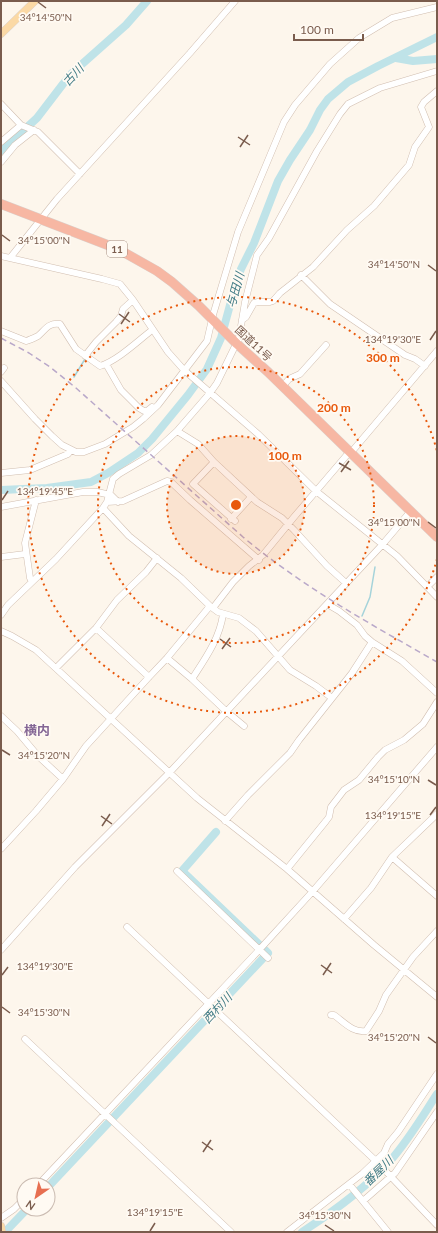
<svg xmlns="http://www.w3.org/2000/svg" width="438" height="1233" viewBox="0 0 438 1233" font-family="Lato,'Noto Sans JP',sans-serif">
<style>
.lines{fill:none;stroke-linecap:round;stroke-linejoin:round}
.stream{stroke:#a5d3da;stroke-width:1.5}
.river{stroke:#bfe3e8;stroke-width:8}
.minor-casing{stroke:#d1beb0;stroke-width:7}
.major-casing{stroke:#dad1cd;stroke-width:8}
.highway-casing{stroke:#dad1cd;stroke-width:10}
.minor{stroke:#fff;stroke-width:6}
.major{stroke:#fbd9a5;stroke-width:7}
.highway{stroke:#f7b7a3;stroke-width:9}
.rail{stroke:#b9a8c9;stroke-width:1.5;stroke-dasharray:6 4;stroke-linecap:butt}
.ticks{fill:none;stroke:#7a5c4d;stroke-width:1.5}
.ring{fill:none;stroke:#e8590c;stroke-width:2;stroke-dasharray:2 4}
.labels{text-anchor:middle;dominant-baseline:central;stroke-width:3.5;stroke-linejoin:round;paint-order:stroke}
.shield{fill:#fffaf3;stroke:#a28b7f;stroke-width:1}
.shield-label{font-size:10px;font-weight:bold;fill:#7a5c4d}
.street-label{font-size:11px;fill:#7a5c4d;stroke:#fffaf3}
.water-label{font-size:12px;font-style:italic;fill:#437c86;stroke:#fffaf3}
.quarter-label{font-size:13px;font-weight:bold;fill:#846695;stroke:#fffaf3}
.ticks-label{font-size:10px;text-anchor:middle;fill:#7a5c4d;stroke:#fffaf3;stroke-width:3.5;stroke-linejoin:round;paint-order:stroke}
.centre{fill:#e8590c;stroke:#fffaf3;stroke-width:2}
.ring-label{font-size:12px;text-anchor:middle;font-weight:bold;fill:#e8590c;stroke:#fffaf3;stroke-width:3.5;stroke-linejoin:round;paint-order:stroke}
</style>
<rect width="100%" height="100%" fill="#fdf6ec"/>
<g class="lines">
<path class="stream" d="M74,377l11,-18
M362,616l8,-19 5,-30"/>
<path class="river" d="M396,58l17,3 24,-2
M1,151l36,-33 26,-34 9,-11 54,-48 21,-24
M1,490l46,-2 44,-6 17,-9 30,-20 14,-14 36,-44 19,-26 14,-31 15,-55 5,-14 13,-26 24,-62 12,-21 20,-30 10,-20 8,-11 20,-17 30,-16 59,-29
M48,1187l220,-234 -86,-82 34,-39
M5,1232l22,-23
M302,1232c31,-20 63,-43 88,-71 18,-20 32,-44 47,-67"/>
<g class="minor-casing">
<path id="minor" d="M1,104l20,21 17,7 42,42
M1,142l20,-17
M1,162l14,-17 19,-15
M1,256l101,23 18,5 13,16 35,52 16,18 74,64 58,57 81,65 40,41
M10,258l47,-59 133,-146 45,-52
M301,275l29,29 75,51 10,4 10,7
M242,320l4,-3 8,-14 4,-1h12l3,-1 7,-8 33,-26 34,-37 27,-24 35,-41 6,-18 14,-20 -8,-20 3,-5 13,-11
M1,331l25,10c4,-1 8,-3 12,-5 7,-6 11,-14 22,-12l16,25 24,17c17,-5 38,-25 52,-36
M85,356l11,-14 20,-20 5,-6 2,-7 10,-9
M106,364l15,26 18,18 5,3h3l5,-4
M1,372l3,-4
M1,381l34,38 17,17 10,9 14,7h8l21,-8 28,-17 10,-8 15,-14 49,-64 6,-26 25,-83 46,-110 11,-17 35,-41 29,-26 33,-20 45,-11
M282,387l7,-8 11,-5 26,-29
M177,431l21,13 16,18 43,40 25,16 12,12 33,36 19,17
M214,462l-21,22 42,37
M1,473l29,-3 38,-16 3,-4
M107,502l16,-1 44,-20 4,1 19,18 69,60
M1,507l82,-15h14l14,3 7,7
M103,508l26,28 52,42 29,28 8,6 21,6 17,13 34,39 26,16 16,12
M231,519l20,-22
M1,557l24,-3
M32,582l-2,-4 -5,-35 11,-43
M427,587l10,-10
M327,604l12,7 18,14 8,11 7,6 30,19 35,32
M213,608l20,-26 16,-16 14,-11 31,-38 52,-61 8,-7 83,-98
M1,615l7,-10 48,-46 47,-51 4,-6 6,-23 6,-5 32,-19 26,-24 33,-38 7,-10 22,-45 6,-36 12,-47 12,-17 48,-87 23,-37 8,-10 32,-16 57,-17
M96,628l53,49
M1,631l11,5 24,14 161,148 90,71 87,76 63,52
M167,658l25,21 35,33 17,14
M56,668l40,-40 21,-28 29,-28 11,-14
M192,679c13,-20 28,-41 31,-65
M1,716l16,15 21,25 25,23
M225,821l23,-26 42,-42 9,-13 53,-67 20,-31
M1,849l35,-38 27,-32 23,-33 63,-69 18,-19 43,-52
M392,857l45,39
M287,869l39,-48 3,-4 2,-10 13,-17 15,-10 19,-23 7,-7 19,-10 19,-16 14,-22
M177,871l91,87
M344,919l27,-31 21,-31 45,-43
M127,927l249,234 61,64
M1,950l74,-83 95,-95 212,-227 28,-33
M331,1015h3c11,8 19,18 32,16l13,-20 7,-16 27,-38 24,-26
M25,1039l206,193
M349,1184l39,48
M38,1185l222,-236 53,-58 124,-144
M363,1201l32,-28 42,-61
M1,1218l13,-9 10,-10
M287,1232l76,-59 21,-20 4,-9 10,-12 39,-58"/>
</g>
<g class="major-casing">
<path id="major" d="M1,34l34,-33
M1,1226l1,6"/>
</g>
<g class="highway-casing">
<path id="highway" d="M1,204l117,45 39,22 15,11 27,24 38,38 31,28 169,165"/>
</g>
<use href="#minor" class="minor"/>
<use href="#major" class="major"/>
<use href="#highway" class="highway"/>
<path class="rail" d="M1,338l28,15 21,14 26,21 167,149c61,51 126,86 194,125"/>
</g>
<path class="ticks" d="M38,2l8,6M238,137l12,8M240,147l8,-12M2,235l8,6M428,265l8,6M119,314l11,8M121,324l8,-12M430,340l6,-9M339,463l12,7M341,472l8,-11M2,500l6,-9M428,522l8,6M220,639l11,8M222,649l8,-11M2,750l8,5M428,780l8,5M430,815l6,-8M101,816l11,8M102,826l8,-12M321,965l11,8M2,975l6,-8M323,975l8,-12M2,1007l8,6M428,1037l8,6M202,1142l11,8M203,1152l8,-12M325,1225l9,6M150,1231l5,-8"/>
<circle cx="236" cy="505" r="69" fill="#e8590c" fill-opacity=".12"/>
<g class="ring">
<circle cx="236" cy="505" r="69"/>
<circle cx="236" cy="505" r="138"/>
<path d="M437 559A208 208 0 1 1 437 451"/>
</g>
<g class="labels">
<rect class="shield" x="107" y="241" width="20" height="16" rx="3"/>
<g class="shield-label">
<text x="117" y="249">11</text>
</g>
<g class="street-label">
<text transform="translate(254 343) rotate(43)">国道11号</text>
</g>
<g class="water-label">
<text transform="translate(73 75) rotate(-47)">古川</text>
<text transform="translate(235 290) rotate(-74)">与田川</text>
<text transform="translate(217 1008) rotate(-47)">西村川</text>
<text transform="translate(378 1171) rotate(-44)">番屋川</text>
</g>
<g class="quarter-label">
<text x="37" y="730">横内</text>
</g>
</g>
<g class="ticks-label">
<text x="46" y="21">34°14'50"N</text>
<text x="44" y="244">34°15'00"N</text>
<text x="394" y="268">34°14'50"N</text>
<text x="393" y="343">134°19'30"E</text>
<text x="45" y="495">134°19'45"E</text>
<text x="394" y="526">34°15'00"N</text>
<text x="44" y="759">34°15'20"N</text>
<text x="394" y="783">34°15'10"N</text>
<text x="393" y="819">134°19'15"E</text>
<text x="45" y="970">134°19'30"E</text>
<text x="44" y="1016">34°15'30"N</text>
<text x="394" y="1041">34°15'20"N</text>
<text x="155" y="1216">134°19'15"E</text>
<text x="325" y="1219">34°15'30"N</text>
</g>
<circle cx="236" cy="505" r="6" class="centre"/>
<g class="ring-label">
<text x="383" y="362">300 m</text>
<text x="334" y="412">200 m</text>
<text x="285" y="460">100 m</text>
</g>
<rect width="438" height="1233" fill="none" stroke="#7a5c4d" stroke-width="4"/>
<g transform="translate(36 1197) rotate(214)"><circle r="19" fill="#fffaf3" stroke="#cabbb1"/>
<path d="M0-3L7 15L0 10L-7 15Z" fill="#e76f51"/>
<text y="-6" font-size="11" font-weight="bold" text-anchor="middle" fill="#7a5c4d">N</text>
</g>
<path d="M294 34v6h69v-6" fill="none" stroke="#7a5c4d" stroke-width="2"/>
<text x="300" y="34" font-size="12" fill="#7a5c4d" stroke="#fffaf3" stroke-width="3" paint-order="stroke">100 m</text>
</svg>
